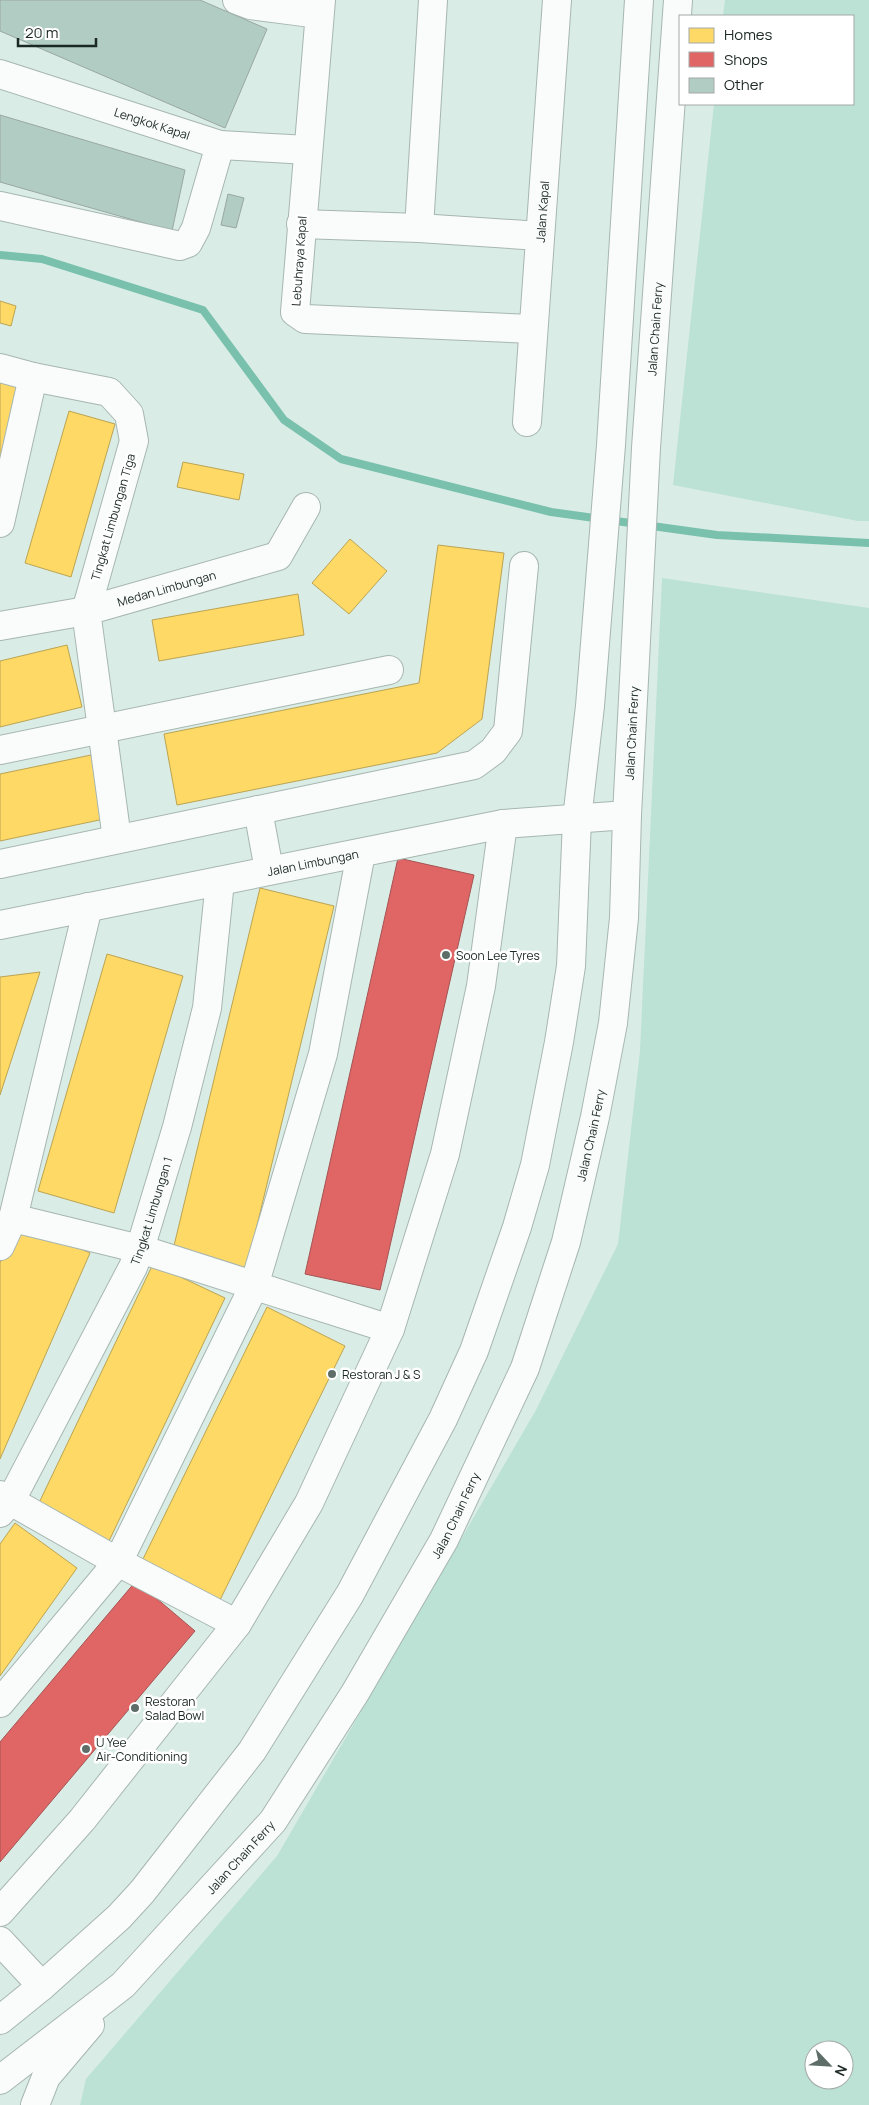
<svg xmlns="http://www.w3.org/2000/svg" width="869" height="2105" viewBox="0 0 869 2105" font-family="Manrope,sans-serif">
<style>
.green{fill:#bbe2d4;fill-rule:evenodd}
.homes{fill:#ffd966;stroke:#bba452}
.shops{fill:#e06666;stroke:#a55352}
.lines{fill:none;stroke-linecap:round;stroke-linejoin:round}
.stream{stroke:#79c1ac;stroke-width:8}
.building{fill:#b1ccc3;stroke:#99a7a2}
.minor-casing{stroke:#a7b6b0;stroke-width:30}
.highway-casing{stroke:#a7b6b0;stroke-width:30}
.minor{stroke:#f9fcfb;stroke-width:28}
.highway{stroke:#f9fcfb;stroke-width:28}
.poi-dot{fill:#5e6d68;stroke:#fff;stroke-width:2}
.labels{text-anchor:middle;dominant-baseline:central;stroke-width:5;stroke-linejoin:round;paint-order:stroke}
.street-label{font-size:12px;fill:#1b2824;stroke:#fff}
.poi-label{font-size:12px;fill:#1b2824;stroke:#fff;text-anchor:start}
</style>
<rect width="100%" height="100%" fill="#daece6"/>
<path class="green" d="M725,0h144v521h-11l-185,-36 41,-381h139v-88h-130z
M662,578l207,30v1497h-789l6,-26 191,-223 259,-446 82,-166 22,-193zM814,2050h30v30h-30z"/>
<path class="homes" d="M0,301l16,5 -5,20 -11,-3z
M0,376l26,12 -26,101z
M69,411l46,13 -44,153 -46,-14z
M183,462l61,12 -5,26 -62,-13z
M350,539l37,32 -38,43 -37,-31z
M438,545l66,8 -22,166 -45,34 -260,52 -13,-71 255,-51z
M298,594l6,41 -145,26 -7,-41z
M67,645l15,62 -82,20v-66z
M91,755l13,64 -104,22v-67z
M260,888l74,18 -88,365 -74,-17z
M107,954l76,22 -69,237 -76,-22z
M40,972l-40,123v-118z
M18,1222l72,31 -90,206v-196z
M153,1264l72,34 -116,243 -72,-34z
M267,1307l78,39 -125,254 -78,-39z
M15,1523l62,45 -77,108v-132z"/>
<path class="shops" d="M398,858l76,17 -94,415 -75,-16z
M136,1581l59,50 -195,231v-120z"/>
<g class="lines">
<path class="stream" d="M0,255l42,4 161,51 81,110 57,39 210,53 166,23 152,8"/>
</g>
<path class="building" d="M0,0h200l67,29 -42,99 -225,-97z
M0,115l185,55 -13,61 -172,-49z
M228,194l16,4 -8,30 -15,-3z"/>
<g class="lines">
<g class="minor-casing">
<g id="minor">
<path d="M237,0l13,5 69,9"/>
<path d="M321,0l-26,312 10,7 228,10"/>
<path id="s1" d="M0,74l220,71 88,5"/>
<path d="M0,206l180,40 8,-3 8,-15 24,-83"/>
<path d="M301,224l118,4 121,8"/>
<path d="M419,228l14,-228"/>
<path d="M0,368l33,9 76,15 20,22 5,27 -48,170 31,228"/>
<path id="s2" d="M527,422l30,-422"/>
<path d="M0,523l33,-146"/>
<path id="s3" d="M0,626l86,-15 192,-55 28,-49"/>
<path d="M0,750l389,-80"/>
<path d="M258,810l11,60"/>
<path d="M0,864l474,-99 19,-14 15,-20 16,-165"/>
<path id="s4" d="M0,925l503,-101 124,-9"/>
<path d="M13,1218l127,31 250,80"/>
<path d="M0,1246l13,-28 75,-311"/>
<path d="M0,1495l118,67 119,62"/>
<path id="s5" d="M0,1513l11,-13 122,-233 7,-18 37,-122 30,-119 13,-127"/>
<path d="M0,1703l118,-141 136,-276 69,-232 38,-201"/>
<path d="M0,1912l82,-92 155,-196 72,-121 81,-174 55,-175 36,-168 22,-162"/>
<path d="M0,1941l42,45"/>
</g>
</g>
<g class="highway-casing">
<g id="highway">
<path d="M0,2020l42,-34 77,-69 23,-25 110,-141 98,-157 93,-175 31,-68 43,-124 18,-62 24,-123 12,-76 6,-147 13,-113 21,-261 28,-445"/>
<path id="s6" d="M0,2080l123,-95 150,-164 82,-128 89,-153 81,-172 41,-126 29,-125 18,-94 11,-105 3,-103 19,-367 32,-448"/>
<path d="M35,2105l11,-28 44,-52"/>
</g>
</g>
<use href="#minor" class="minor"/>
<use href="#highway" class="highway"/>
</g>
<g class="poi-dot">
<circle cx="446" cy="955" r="5"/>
<circle cx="332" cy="1374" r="5"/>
<circle cx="135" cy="1708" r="5"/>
<circle cx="86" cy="1749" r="5"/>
</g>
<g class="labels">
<g class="street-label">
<text stroke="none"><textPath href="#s1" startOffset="160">Lengkok Kapal</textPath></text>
<text stroke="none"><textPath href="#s2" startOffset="211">Jalan Kapal</textPath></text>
<text transform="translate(299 261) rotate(-86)">Lebuhraya Kapal</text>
<text stroke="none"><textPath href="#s6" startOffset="1949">Jalan Chain Ferry</textPath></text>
<text transform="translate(113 517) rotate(-74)">Tingkat Limbungan Tiga</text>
<text stroke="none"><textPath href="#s3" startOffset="171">Medan Limbungan</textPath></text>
<text stroke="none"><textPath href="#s6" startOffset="1544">Jalan Chain Ferry</textPath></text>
<text stroke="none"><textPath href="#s4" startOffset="319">Jalan Limbungan</textPath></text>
<text stroke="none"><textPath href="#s6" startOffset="1139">Jalan Chain Ferry</textPath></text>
<text stroke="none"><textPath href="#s5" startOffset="339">Tingkat Limbungan 1</textPath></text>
<text stroke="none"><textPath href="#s6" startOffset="734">Jalan Chain Ferry</textPath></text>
<text stroke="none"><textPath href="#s6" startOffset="329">Jalan Chain Ferry</textPath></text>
</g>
<g class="poi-label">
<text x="456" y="955">Soon Lee Tyres</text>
<text x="342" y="1374">Restoran J &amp; S</text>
<text x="145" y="1701">Restoran<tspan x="145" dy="14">Salad Bowl</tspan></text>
<text x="96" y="1742">U Yee<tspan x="96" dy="14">Air-Conditioning</tspan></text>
</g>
</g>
<rect x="679" y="15" width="175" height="90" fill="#ffffff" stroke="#a4a9a7"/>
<rect x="689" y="28" width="25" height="15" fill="#ffd966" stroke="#a4a9a7"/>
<text x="724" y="40" font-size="15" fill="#1b2824">Homes</text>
<rect x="689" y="52" width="25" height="15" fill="#e06666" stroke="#a4a9a7"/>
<text x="724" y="65" font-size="15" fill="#1b2824">Shops</text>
<rect x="689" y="78" width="25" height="15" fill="#b1ccc3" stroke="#a4a9a7"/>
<text x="724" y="90" font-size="15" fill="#1b2824">Other</text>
<g transform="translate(829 2065) rotate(115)"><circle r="24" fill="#ffffff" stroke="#a4a9a7"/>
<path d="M0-4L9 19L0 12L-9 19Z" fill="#5e6d68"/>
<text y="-8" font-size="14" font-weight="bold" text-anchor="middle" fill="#1b2824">N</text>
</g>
<path d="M18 38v8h78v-8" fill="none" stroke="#1b2824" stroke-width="2.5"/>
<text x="25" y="38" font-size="15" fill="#1b2824" stroke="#ffffff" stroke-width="4" paint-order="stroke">20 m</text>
</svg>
